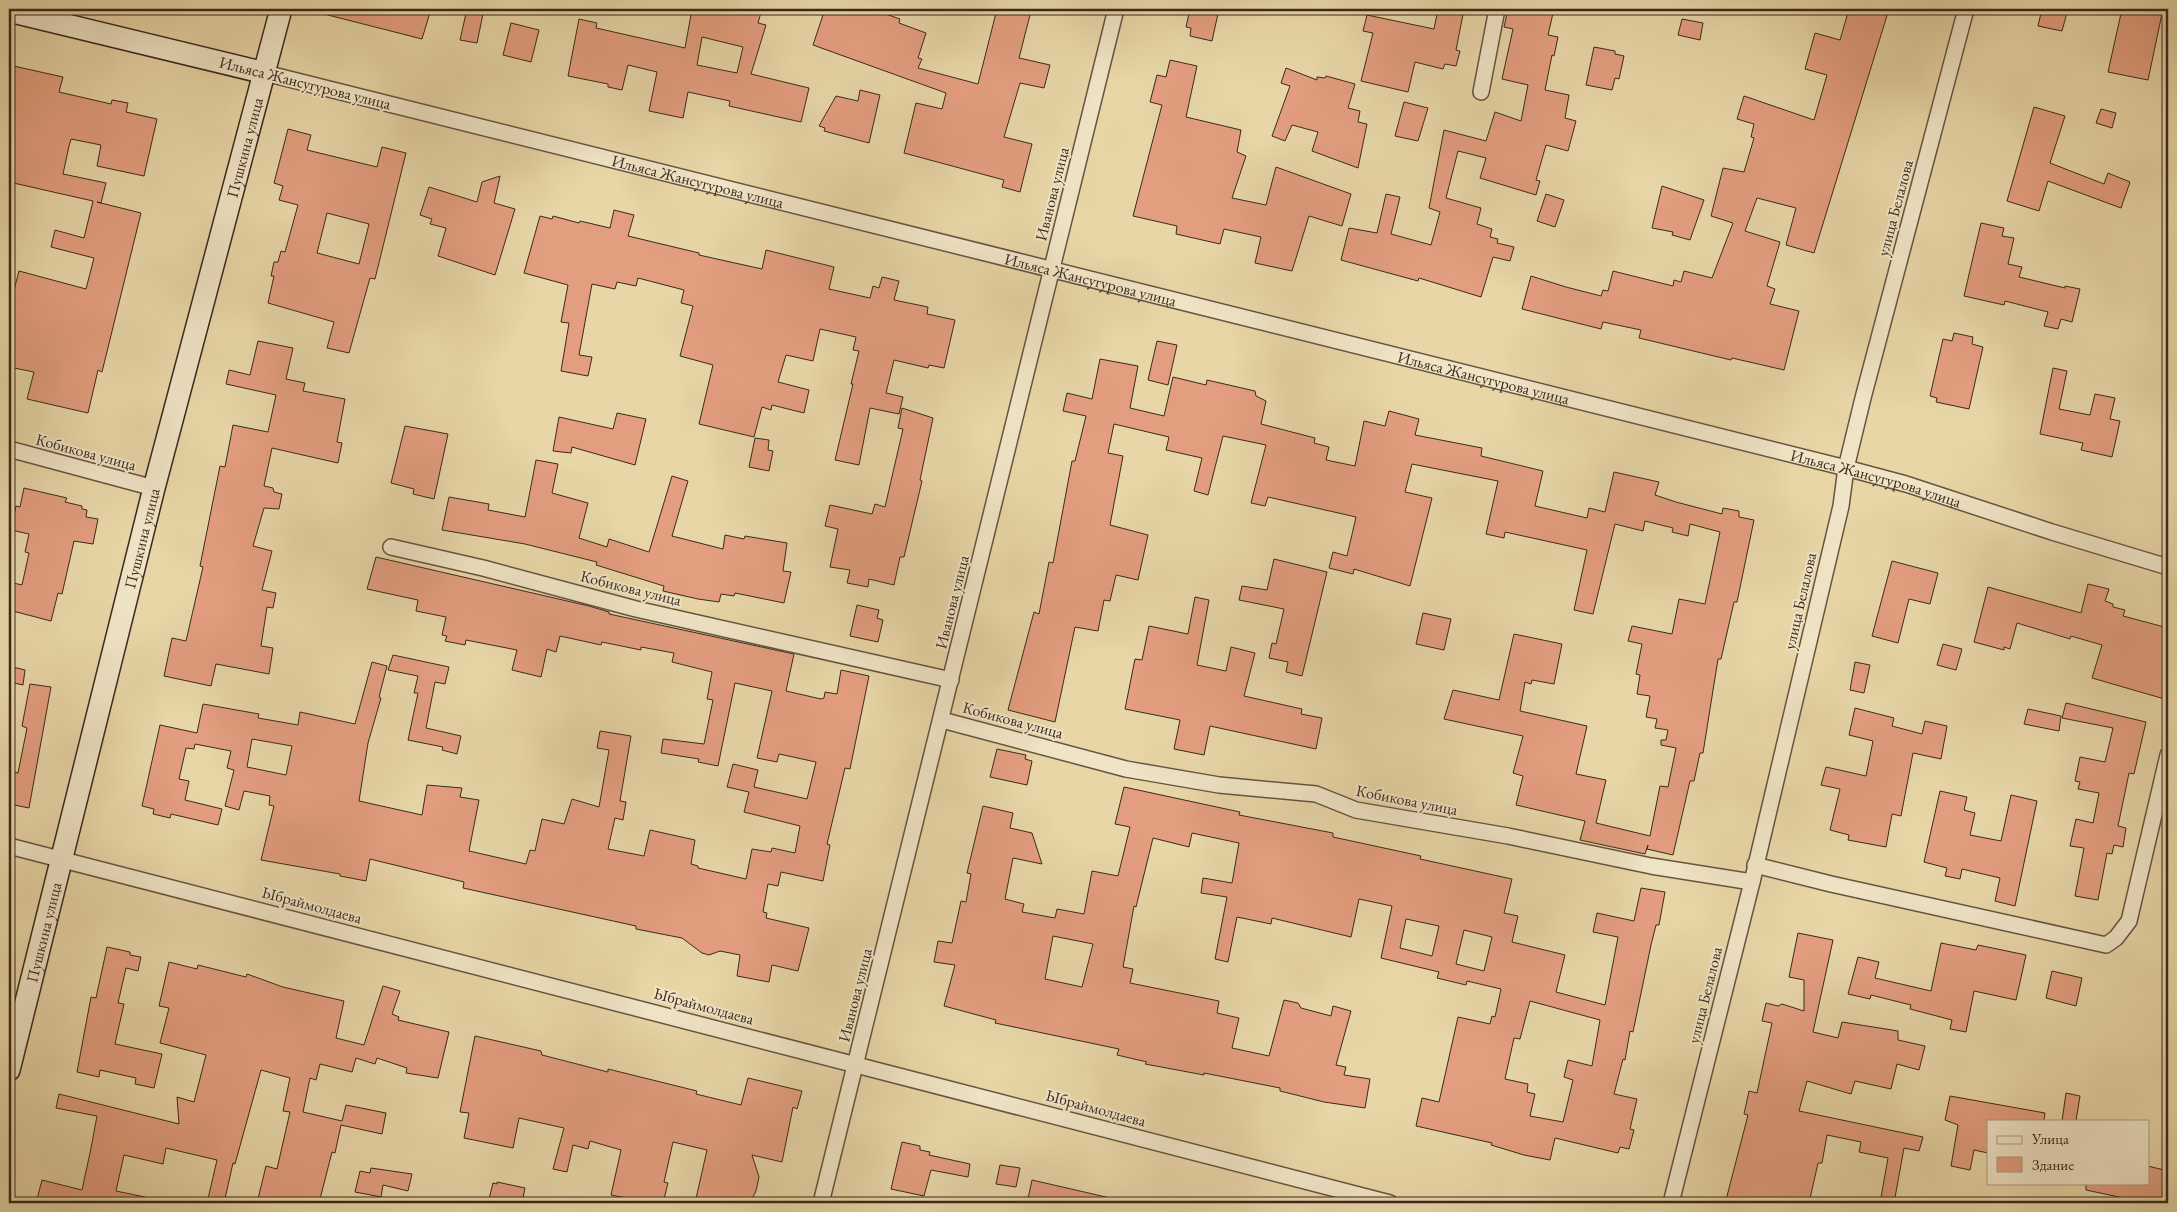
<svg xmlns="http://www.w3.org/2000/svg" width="2177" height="1212" viewBox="0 0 2177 1212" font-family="'EB Garamond',serif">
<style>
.building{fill:#e39e7f;stroke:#3a291c;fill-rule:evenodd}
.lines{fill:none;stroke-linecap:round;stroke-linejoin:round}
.street-casing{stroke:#66543f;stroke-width:18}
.secondary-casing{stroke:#3a291c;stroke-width:24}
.street{stroke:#f0e4c6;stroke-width:15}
.secondary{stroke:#f0e4c6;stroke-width:21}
.labels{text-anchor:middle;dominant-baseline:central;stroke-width:4;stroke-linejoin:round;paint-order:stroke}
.street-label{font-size:16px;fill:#3a291c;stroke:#f0e4c6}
</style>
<rect width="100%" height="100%" fill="#e8d6a7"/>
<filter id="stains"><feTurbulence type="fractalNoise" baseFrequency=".004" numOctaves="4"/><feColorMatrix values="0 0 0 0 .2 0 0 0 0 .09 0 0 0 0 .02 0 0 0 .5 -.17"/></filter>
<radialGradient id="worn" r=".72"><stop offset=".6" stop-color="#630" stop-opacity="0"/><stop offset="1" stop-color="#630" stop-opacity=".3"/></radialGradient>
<path class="building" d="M325,9h106l-9,30 -98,-25z
M467,9h17l-7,34 -17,-3z
M692,9h70l-4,14 8,2 -15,49 58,14 -8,34 -72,-16 1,-5 -42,-9 -5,26 -34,-7 8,-39 -29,-7 -6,25 -14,-3v-3l-40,-8 11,-57 18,4 -1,5 89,20zM702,37l41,10 -6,26 -40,-8z
M825,9l15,5 2,-5h39l-1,3 20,7 -1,4 27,10 -8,25 4,1 -4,9 60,16 19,-75 34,2 -12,47 31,7 -6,23 -24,-5 -16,54 28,7 -12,48 -18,-5 2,-7 -100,-27 12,-50 26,6 4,-16 -133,-48z
M1190,9h29l-7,32 -22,-5 1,-8 -5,-1z
M1438,9h26l-8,41 4,1 -4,15 -11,-2 -2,5 -28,-7 -7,30 -47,-11 12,-48 -10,-2 4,-16 67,14z
M1508,9h46l-6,26 10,2 -4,19 -2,-1 -7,35 24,5 -4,23 11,3 -8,30 -22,-6 -10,35 4,1 -4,14 -56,-17 6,-20 -28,-7 -12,47 35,10 -4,16 15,5 -2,8 8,2 -1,4 17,4 -4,14 -17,-4 -12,40 -62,-19 -1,3 -77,-21 8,-32 28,5 9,-39 14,3 -9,37 40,11 9,-33 -11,-4 15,-78 42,11 9,-29 26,9 7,-36 -26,-6 11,-50 -9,-2z
M1849,9h40l-75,244 -28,-8 10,-37 -39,-10 -12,33 35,11 -13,44 8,3 -5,15 29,7 -15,59 -52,-12 -1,2 -92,-22 2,-8 -38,-8 -2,7 -79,-20 9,-33 35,11 35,9 2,-6 5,1 5,-20 60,15 1,-6 7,2 3,-11 28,7 21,-55 -22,-7 12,-48 21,4 10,-34 -3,-1 3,-13 -17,-5 7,-23 70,24 13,-45 -22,-6 10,-36 25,7z
M2042,9h26l-6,22 -24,-5z
M2122,9h41l-15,71 -40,-8z
M1682,19l21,4 -3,17 -22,-5z
M511,23l28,7 -8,32 -28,-7z
M1594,47l21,4v3l9,2 -5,23 -4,-1 -3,12 -26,-5z
M1170,60l27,6 -11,51 55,13 -4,22 9,4 -14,42 34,7 10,-38 75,27 -9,32 -33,-10 -17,55 -37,-8 6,-26 -37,-8 -4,15 -44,-10 1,-8 -44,-10 29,-111 -12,-3 7,-27 9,2z
M9,65l54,12 -4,15 52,12 1,-4 16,3 -2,9 31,7 -13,57 -47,-10 4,-21 -30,-6 -2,7 -6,28 43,9 -5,20 -4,-1 44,11 -39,159 -4,-2 -10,43 -61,-14 7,-27 -25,-5v-58l10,-38 67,18 8,-31 -43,-11 4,-17 29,8 9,-37 -84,-19z
M1286,68l31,12v-3l8,1 1,-2 29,8 -7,24 12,3 -2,11 9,2 -9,44 -46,-17 6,-19 -26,-7 -7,16 -13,-5 18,-50 -9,-3z
M860,90l20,5 -11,48 -45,-12 1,-3 -6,-2 17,-30 22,5z
M1404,102l24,6 -10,33 -23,-5z
M2034,107l31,9 -15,47 54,21 4,-11 22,9 -9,26 -73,-27 -9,30 -32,-10z
M2101,109l15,4 -4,15 -16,-5z
M288,129l23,6 -4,15 70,17 5,-20 24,6 -31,126 -5,-1 -21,75 -22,-5 7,-26 -66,-19 6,-27h-3l3,-14h4l3,-11 4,1 13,-47 -19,-5 4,-14 -9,-3zM327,213l42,11 -10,40 -42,-11z
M500,176l-6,27 21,6 -20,66 -57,-19 8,-28 -16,-4 2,-5 -12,-4 9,-28 48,15 5,-20z
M1662,186l42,14 -14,40 -18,-5 1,-3 -21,-4z
M1546,194l18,6 -9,27 -18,-6z
M614,210l20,5 -6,21 71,17v2l63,14 4,-19 68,17 -5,22 41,9 3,-12 6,2 3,-11 17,4 -5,19 34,7 -1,7 28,6 -11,48 -15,-3 -1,3 -34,-8 -8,33 17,4 -4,17 -29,-6 -11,57 -24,-5 18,-76h-2l8,-33 -6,-1 3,-13 -36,-8 -7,32 -27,-6 -8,27 31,8 -5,23 -32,-8 -1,5 -9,-3 -8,30 -55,-13 14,-59 -33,-9 13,-50 -12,-3 3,-13 -46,-12 -2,8 -19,-4 -2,7 -23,-5 -13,71 13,2 -4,19 -27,-5 8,-48 -8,-1 7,-37 -44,-12 16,-57 12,3 1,-3 26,7 1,-2 30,7z
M1981,223l23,5 -2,8 12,2 -6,26 14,3 -3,10 46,11v-2l15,3 -8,33 -11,-3 -3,10 -14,-3 4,-14 -43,-11 -1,4 -40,-9z
M1954,333l19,4 -1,7 11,3 -14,62 -33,-7 1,-4 -7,-2 13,-57 9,2z
M258,341l35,7 -7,31 19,4 -2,8 42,8 -8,43 5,1 -4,20 -66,-15 -8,38 9,2 1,4 8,2 -3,15 -15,-1 -11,38 19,5 -10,39 14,3 -3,15 -6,-1 -6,39 12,2 -4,26 -53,-10 -5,22 -47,-10 8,-38 14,3 17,-74 -3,-1 20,-100 5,1 8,-42 35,7 8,-37 -50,-11 3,-14 21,5z
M1157,341l20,4 -9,40 -20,-5z
M1100,359l38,7 -8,42 34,8 9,-39 33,8 1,-5 48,11 1,5 10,5 -5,23 54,14 -1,5 15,4 -3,13 29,6 9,-45 21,5 4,-15 30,8 -4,16 67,13 -1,8 62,15 -8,35 52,12 2,-10 16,4 9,-40 45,10 -4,13 21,7 46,12 1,-6 16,3v6l15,3 -17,82h-3l-13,57h-3l-15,94h-3l-6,28h-4l-17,74 -26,-6 1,-4 -3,9 -65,-14 5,-19 -69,-16 7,-29 -10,-3 10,-37 -79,-17 9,-29 46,10 15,-66 48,10 -8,40 -22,-4 -1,4 -6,-2 -5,29 67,15 -11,48 30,6 -10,43 54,13 10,-50 8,1 8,-39 -15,-3v-5h5l2,-10 -13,-2 2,-9 -11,-2 4,-21 -13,-2 3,-19 -4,-1 6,-30 -14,-3 4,-15 40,8 7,-35 26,5 15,-72 -30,-8 -2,12 -16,-4 1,-4 -28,-7 -2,10 -28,-7 -22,90 -19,-4 13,-60 -82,-18 -1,6 -18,-4 12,-53 -86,-17 -7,28 27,6 -22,88 -56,-17 -1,5 -24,-6 4,-16 14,4 9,-39 -88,-20 -3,9 -14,-3 15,-58 -43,-9 -15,59 -14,-4 8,-33 -36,-8 3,-13 -55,-13 -6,29 15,3 -13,69 38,10 -10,45 -22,-5 -6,26 -6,-1 -6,31 -23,-4 -20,95 -47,-12 26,-98 5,2 10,-52 4,1 19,-102h3l11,-45 -23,-5 4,-18 25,6z
M2053,368l14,3 -8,38 31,6 5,-21 20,4 -5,21 10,2 -8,36 -31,-7 2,-7 -43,-9z
M902,408l31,10 -13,62 2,1 -18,76h-4l-6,28 -25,-6 -1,8 -21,-4 3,-13 -20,-3 8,-38 -13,-3 5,-21 42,9 3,-10 10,3 18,-78 -5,-1z
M617,413l29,6 -11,46 -63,-18 -1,6 -18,-2 6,-34 54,12z
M405,426l43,8 -14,65 -21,-5 1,-5 -23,-6z
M755,438l14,2 -1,10 5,1 -4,20 -20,-4z
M536,460l22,4 -6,29 36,10 -9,35 28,9 2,-8 40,13 23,-76 16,5 -16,55 51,13 2,-14 19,4 1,-3 42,7 -4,28 8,1 -7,31 -49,-10 -1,3 -13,-2 -2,8 -21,-3 -35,-8 1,-5 -68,-21 1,-3 -72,-18 -83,-14 7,-33 40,7 -1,6 37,7z
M24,488l43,10 -2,4 17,4v3l5,1 -1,7 12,2 -5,25 -19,-3 -12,53 -4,-1 -7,28 -42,-11v-28l13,3 7,-32 -4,-1 4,-18 -18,-4 5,-24 4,1z
M376,557l213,49 20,6v2l185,40 -8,37 35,8 3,-1 1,-6 12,2 4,-24 28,6 -19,93 -5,-1 -18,76 3,1 -7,36 -42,-9 -3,14 -10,-2 -5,28 4,1 -1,5 43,10 -11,43 -26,-6 -3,17 -32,-6 3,-21 -20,-4 -11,4 -7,-2 -20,-15 -46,-9v-3l-173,-38 1,-6 -94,-23 -4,22 -26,-5v-2l-79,-14 13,-54 -5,-1 1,-9 -26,-5 -5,19 -14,-4 9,-36 -7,-2 4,-17 -36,-7 -1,5 -8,-1 -7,31 10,2 -4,19 37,9 -4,16 -47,-11 -1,4 -17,-4 1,-5 -12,-3 18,-81 37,8 6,-29 56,10 -1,4 40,7 2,-13 55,12 17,-62 15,4 -8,31 2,1 -13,45 -9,58 63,14 5,-30 35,3 -2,9 19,3 -10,51 57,13 4,-14 5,1 7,-32 22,5 8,-25 27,8 10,-57 -12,-2 3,-17 31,5 -11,65 6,1 -3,18 -8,-2 -7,31 36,7 6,-26 45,10 -4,24 7,2v2l48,11 6,-30 19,3 1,-4 23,5 5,-27 -56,-14 5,-20 -22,-5 6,-23 25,6 -4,17 53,12 9,-37 -37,-8 -2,8 -20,-4 15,-67 -37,-8 -17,83 -20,-4 1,-3 -38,-6 2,-14 41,5 9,-44 -6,-1 5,-27 -40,-10 2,-9 -33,-6v3l-39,-8 -1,3 -41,-9 -4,16 -9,-3 -6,28 -29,-7 5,-20 -51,-10 -1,5 -20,-4 2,-5 -5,-1 4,-18 -30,-6 2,-11 -51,-11zM252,739l40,7 -6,29 -39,-8z
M1274,559l53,13 -25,104 -16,-4 2,-10 -19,-4 3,-15 4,1 8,-35 -45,-9 3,-14 25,4z
M1892,561l46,12 -8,31 -21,-5 -11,44 -26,-7z
M2088,584l21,5 -4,12 8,3v3l12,3 -2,6 45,12v72l-76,-22 10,-33 -31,-9 -1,3 -53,-16 -7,26 -6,-2v3l-30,-8 14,-55 93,26z
M1195,597l14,3 -12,65 29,6 5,-24 24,6 -11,43 58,13 -1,5 21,4 -6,31 -106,-23 -6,29 -30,-6 6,-29 -55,-11 10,-50 7,1 7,-34 39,8z
M857,605l22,5 -2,8 6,2 -5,22 -28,-6z
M1423,613l28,6 -7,31 -28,-6z
M1943,644l19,5 -6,21 -19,-5z
M393,655l56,12 -4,17 -10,-2 -9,46 35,8 -4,18 -15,-4 1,-3 -35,-7 10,-47h-4l4,-17 -30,-6z
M1855,662l15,3 -6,28 -14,-3z
M9,666l16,4 -2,15 -14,-3z
M30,684l21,3 -22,121 -20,-4 6,-32 3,1 9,-45 -5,-2z
M2066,703l80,19 -12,52 -5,-1 -11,53 8,2 -3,19 -9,-2 -2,9 -5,-1 -9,47 -23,-4 9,-48 -14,-2 6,-27 17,4 6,-30 -21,-4 2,-7 -5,-1 5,-24 25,5 8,-34 -51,-10z
M1855,708l39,10 -2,8 30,8 3,-13 22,5 -6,33 -28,-6 -12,63 -9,-2 -6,33 -38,-7 1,-5 -19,-5 10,-41 -19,-4 5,-18 40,9 7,-35 -24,-6z
M2028,709l33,7 -2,15 -35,-7z
M997,749l29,6 -1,4 7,2 -5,24 -37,-8z
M1124,787l116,25 -1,3 94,18v4l88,19 -1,3 92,20 -8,34 14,3 -6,26 53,13 -9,37 49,13 13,-68 -25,-5 4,-19 37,8 7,-33 24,4 -6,33h-3l-5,20 -18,87 -3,-1 -5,29 -2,-1 -9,35 23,5 -7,30 4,1 -5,19 -9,-2 -2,6 -63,-15 -5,22 -26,-5 -33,-10 1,-2 -76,-17 6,-28 17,4 19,-85 32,7 2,-8 3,1 6,-28 -34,-8 -1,4 -29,-7 2,-6 -58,-14 11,-52 -33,-7 -8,38 -79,-19 -1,6 -34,-7 -9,45 -13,-3 12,-62 -26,-4 2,-15 29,5 7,-40 -47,-10 -3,14 -36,-9 -17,69 -2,-1 -11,61 10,2 -3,14 89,18 -2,12 22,5 -7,30 37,8 15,-56 14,3 3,5 30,8 2,-10 18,5 -15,54 10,2 -2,8 26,4 -5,29 -41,-6 -44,-11v-3l-76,-15v2l-59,-11 2,-2 -30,-7 2,-6 -124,-26 1,-3 -52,-14 11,-41 -21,-3 4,-21 14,2 9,-42 5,1 5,-28 -4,-1 16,-67 30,7 -3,15 22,5 10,31 -29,-6 -8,41 19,5 -2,8 33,6 2,-9 27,5 8,-43 26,5 12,-49 -15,-3zM1406,919l33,7 -7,30 -32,-8zM1464,930l28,7 -8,34 -28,-7zM1053,936l40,8 -11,43 -37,-8zM1530,1001l70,19 -8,46 -24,-6 -4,17 9,3 -10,42 -33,-6 5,-22 -8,-2 1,-8 -23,-5 9,-41 6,1z
M1940,791l27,6 -3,13 11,3 -5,22 31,6 10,-46 26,6 -22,105 -20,-5 5,-23 -38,-9 -2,10 -15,-3 2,-8 -23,-6z
M1798,933l35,7 -20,92 25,6 4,-16 56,9v9l27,6 -6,24 -22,-6 -6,25 -36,-8 -4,13 -44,-13 -8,30 124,26 -4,14 -15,-3 -10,55h-14l8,-45 -29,-6 2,-10 -34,-7 -5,28h-4l-9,40h-68l-15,-3 22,-85 -4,-1 5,-23 8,2 15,-70 -10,-2 4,-18 12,3 4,-2 22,7v-31l-15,-3z
M1941,943l35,7 2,-5 48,10 -10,45 -42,-9 -8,41 -16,-3 2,-9 -42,-11 1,-4 -40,-10 -1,4 -22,-5 10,-37 21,5 -4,16 56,13z
M107,947l23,5v3l11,2 -3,14 -12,-3 -8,35 6,1 -9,40 47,10 -8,34 -19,-4 1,-6 -36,-8 -1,7 -22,-5 14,-75 5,1z
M169,962l28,7 1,-4 48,12 1,-3 36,13 61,14 -8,37 28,7 19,-59 17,5 -8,23 7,3 -1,3 51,12 -11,46 -32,-5 1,-5 -30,-10 -2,6 -19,-6 -4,14 -32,-8 -4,16 -6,-2 -7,34 39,9 4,-16 40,8 -4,21 -41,-9 -6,28 -3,-1 -13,51h-62l9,-37 11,3 13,-57 -7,-1 7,-33 -29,-8 -26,94 -2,-1 -9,40h-17l10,-43 -51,-12 -3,16 -39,-9 -8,36 29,6 -1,6h-108l6,-23 40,10 9,-42 6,-32 -41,-8 3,-14 120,30 -2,-27 17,5 12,-47 -46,-12 9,-35 -10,-2z
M2052,971l30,7 -6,28 -30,-8z
M475,1036l66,15 1,4 66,17v-3l89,22 -1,3 45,11 7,-27 54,13 -5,18 -4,-2 -11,55 -30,-7 7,22 -3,14 -6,12h-55l12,-53 -34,-8 -9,40 4,1 -5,20h-11l-41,-8 10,-45 -31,-9 -2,8 -15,-4 -6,27 -14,-3 11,-41 -45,-10 -6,30 -49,-10 5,-25 -9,-1z
M2066,1093l14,3 -4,25h-14z
M1950,1096l95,17 -1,8h-56v32l-14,-3 -4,20 -19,-4 7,-41 -13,-5z
M902,1142l18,4v4l10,2 -1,3 41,9 -2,13 -37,-7 -7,26 -33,-7z
M1000,1165l20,3 -4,19 -20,-3z
M2148,1166l20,5v32h-21l-61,-13v-7h62z
M371,1168l41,6 -4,17 -25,-6 -2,12 -26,-5 5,-21 10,2z
M1032,1180l74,17 -1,6h-78z
M497,1182l28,6 -3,15h-34l5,-20 4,1z"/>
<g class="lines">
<g class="street-casing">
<g id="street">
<path id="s1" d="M265,73l1581,395 60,16 146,48 116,35"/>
<path d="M1481,92l16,-83"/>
<path d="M9,449l145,39"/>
<path d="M391,547l92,21 153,41 315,71"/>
<path d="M942,720l184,49 93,16 97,9 40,16 152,26 143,30 101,16"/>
<path d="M9,846l1381,357"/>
<path d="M1755,865l76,19 275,61 10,-7 13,-17 39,-166"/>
<path d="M821,1203l295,-1194"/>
<path d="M1671,1203l81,-321 89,-376 5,-38 17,-70 103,-389"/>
</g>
</g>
<g class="secondary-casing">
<g id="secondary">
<path d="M9,11l256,62"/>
<path id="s2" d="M9,1070l145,-582 127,-479"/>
</g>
</g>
<use href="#street" class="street"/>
<use href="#secondary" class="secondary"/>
</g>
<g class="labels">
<g class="street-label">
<text transform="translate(305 83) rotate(14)">Ильяса Жансугурова улица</text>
<text stroke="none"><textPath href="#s2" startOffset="952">Пушкина улица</textPath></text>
<text stroke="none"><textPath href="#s1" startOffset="446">Ильяса Жансугурова улица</textPath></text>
<text transform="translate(1052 194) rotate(-76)">Иванова улица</text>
<text transform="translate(1895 208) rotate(-75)">улица Белалова</text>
<text stroke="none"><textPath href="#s1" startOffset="851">Ильяса Жансугурова улица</textPath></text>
<text stroke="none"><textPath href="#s1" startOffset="1256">Ильяса Жансугурова улица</textPath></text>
<text transform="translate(86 452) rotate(15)">Кобикова улица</text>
<text stroke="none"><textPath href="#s1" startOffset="1661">Ильяса Жансугурова улица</textPath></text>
<text stroke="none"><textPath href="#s2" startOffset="548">Пушкина улица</textPath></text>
<text transform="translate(631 588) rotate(14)">Кобикова улица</text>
<text transform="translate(1800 601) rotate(-77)">улица Белалова</text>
<text transform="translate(952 602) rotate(-76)">Иванова улица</text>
<text transform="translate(1013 720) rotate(15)">Кобикова улица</text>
<text transform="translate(1407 800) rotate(11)">Кобикова улица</text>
<text transform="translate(312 905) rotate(15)">Ыбраймолдаева</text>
<text stroke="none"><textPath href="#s2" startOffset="142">Пушкина улица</textPath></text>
<text transform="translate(855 995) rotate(-76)">Иванова улица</text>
<text transform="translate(1705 995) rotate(-76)">улица Белалова</text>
<text transform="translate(704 1006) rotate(15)">Ыбраймолдаева</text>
<text transform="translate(1096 1108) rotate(15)">Ыбраймолдаева</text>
</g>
</g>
<rect width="2177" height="1212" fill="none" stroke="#e8d6a7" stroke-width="30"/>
<rect x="10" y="10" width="2157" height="1192" fill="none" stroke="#3a291c" stroke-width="2.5"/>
<rect x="15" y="15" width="2147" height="1182" fill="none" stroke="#3a291c"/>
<rect x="1987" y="1120" width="162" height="65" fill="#f0e4c6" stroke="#a79982"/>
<rect x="1997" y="1136" width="25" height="8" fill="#f0e4c6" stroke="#a79982"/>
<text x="2032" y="1144" font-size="15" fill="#3a291c">Улица</text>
<rect x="1997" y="1157" width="25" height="15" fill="#e39e7f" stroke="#a79982"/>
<text x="2032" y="1170" font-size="15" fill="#3a291c">Здание</text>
<rect width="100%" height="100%" filter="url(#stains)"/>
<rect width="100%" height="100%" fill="url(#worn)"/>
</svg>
